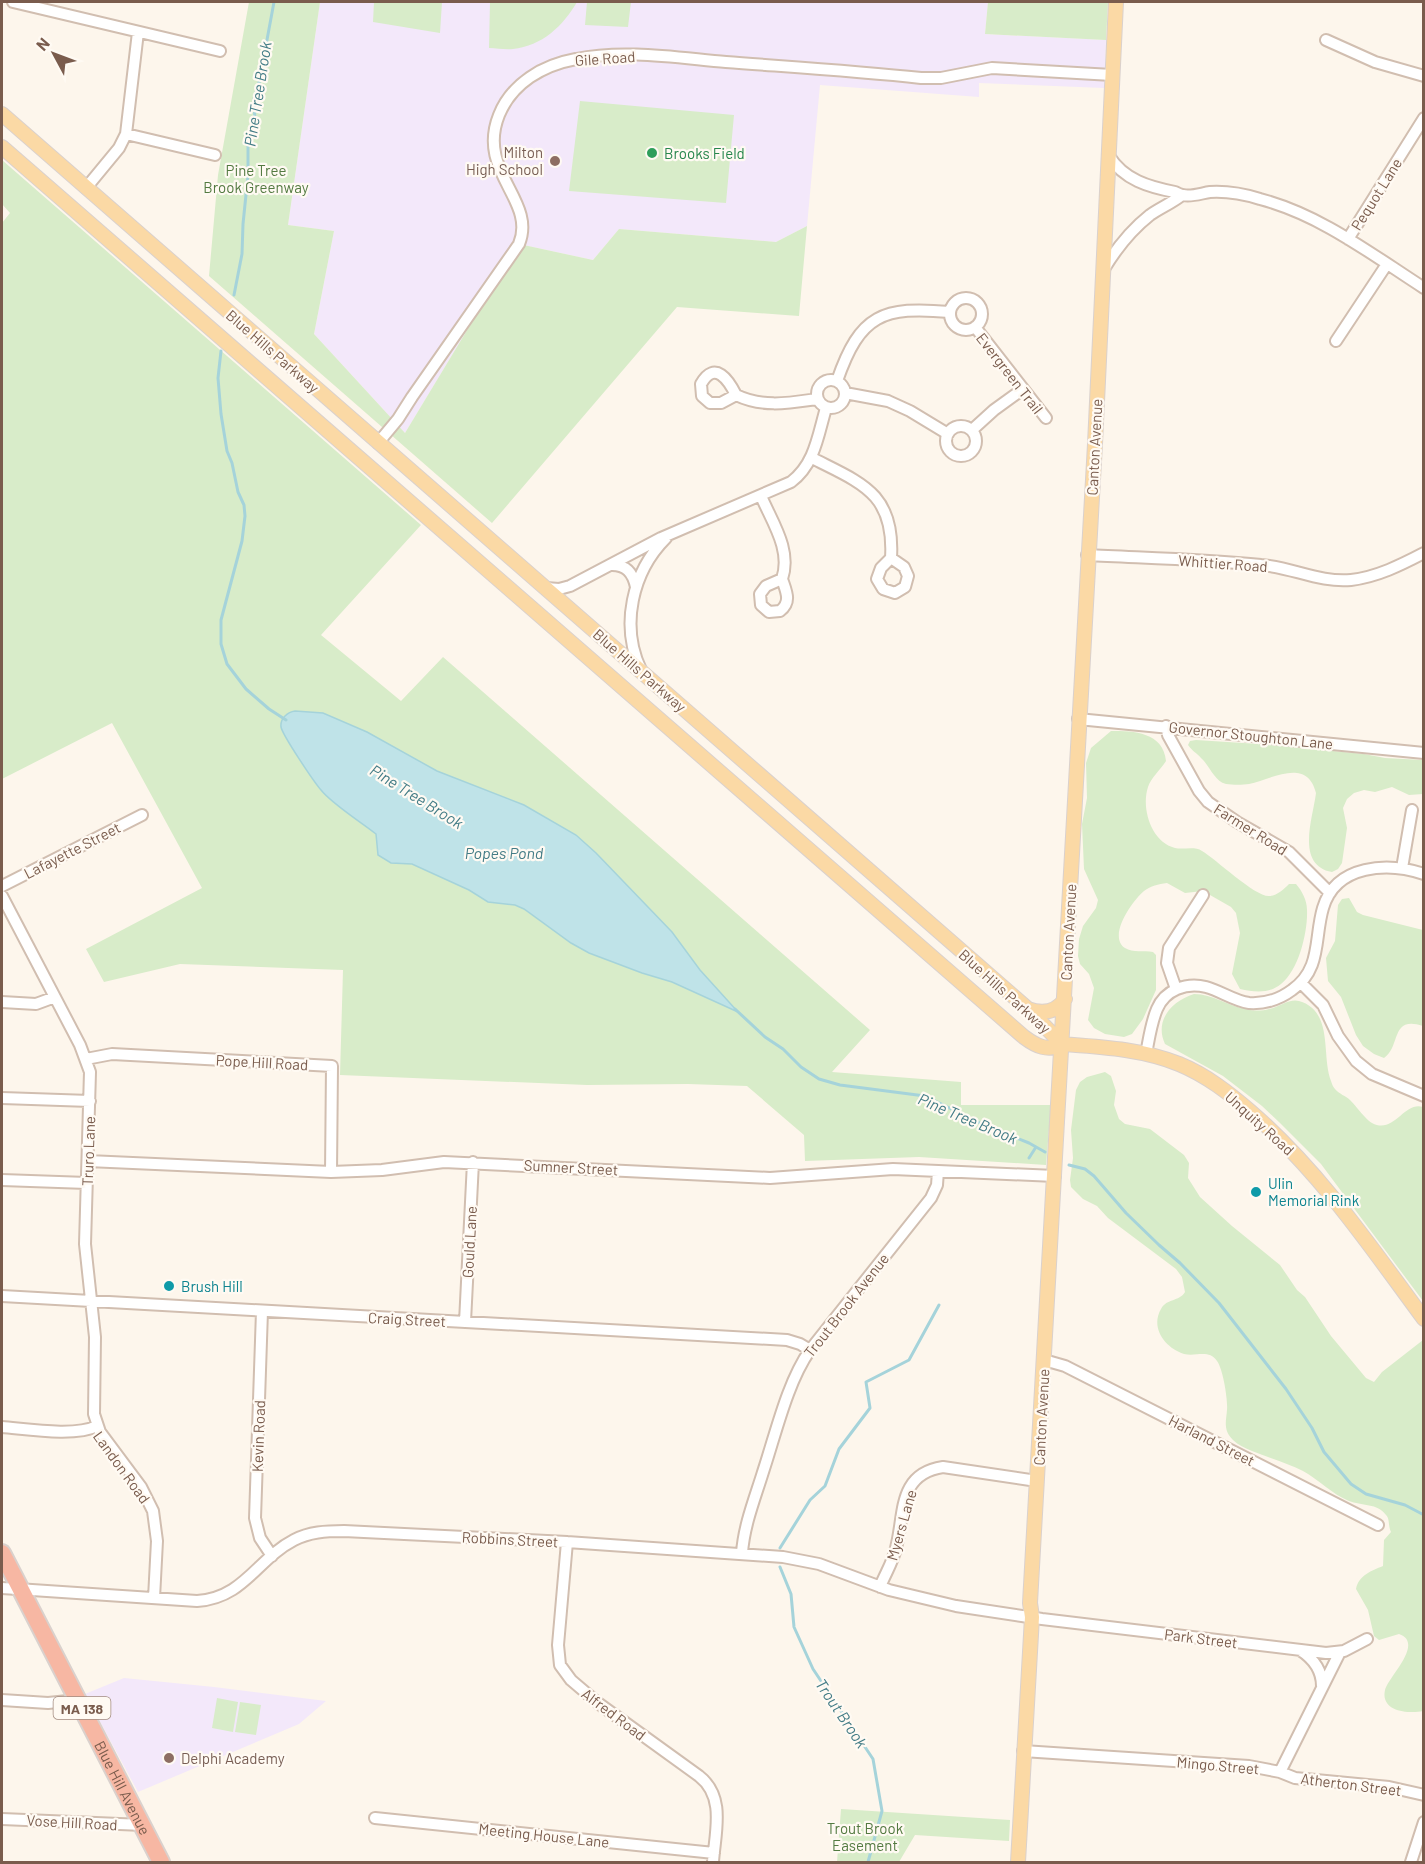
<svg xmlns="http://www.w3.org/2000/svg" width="1425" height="1864" viewBox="0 0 1425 1864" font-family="Barlow,sans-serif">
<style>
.education{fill:#f3e8fa}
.green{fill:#d8ecc9}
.water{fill:#bfe3e8;stroke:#a5d3da;stroke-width:1.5}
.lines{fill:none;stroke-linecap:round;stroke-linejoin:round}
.stream{stroke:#a5d3da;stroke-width:3}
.minor-casing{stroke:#d1beb0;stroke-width:14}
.major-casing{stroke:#dad1cd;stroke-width:16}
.highway-casing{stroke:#dad1cd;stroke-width:20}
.minor{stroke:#fff;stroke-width:10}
.major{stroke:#fbd9a5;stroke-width:14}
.highway{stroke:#f7b7a3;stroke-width:16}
.leisure-dot{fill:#2e9e5b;stroke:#fffaf3;stroke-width:2}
.education-dot{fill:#8d6e63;stroke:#fffaf3;stroke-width:2}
.culture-dot{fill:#0f9aa8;stroke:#fffaf3;stroke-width:2}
.labels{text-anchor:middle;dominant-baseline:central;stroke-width:4.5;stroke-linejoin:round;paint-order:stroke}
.shield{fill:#fffaf3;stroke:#a28b7f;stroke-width:1.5}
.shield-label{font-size:14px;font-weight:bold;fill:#7a5c4d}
.street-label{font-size:15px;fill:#7a5c4d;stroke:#fffaf3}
.education-label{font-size:15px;fill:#785e54;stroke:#fffaf3;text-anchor:end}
.leisure-label{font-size:15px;fill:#27864d;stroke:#fffaf3;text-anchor:start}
.park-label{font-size:15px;fill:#537a41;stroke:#fffaf3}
.culture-label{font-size:15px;fill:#0d838f;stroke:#fffaf3;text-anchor:start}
.water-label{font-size:16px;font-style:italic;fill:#437c86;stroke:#fffaf3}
</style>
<rect width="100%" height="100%" fill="#fdf6ec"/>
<path class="education" d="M320,2h668l-3,32 121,6 -2,48 -125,-5v14l-159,-12 -13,141 -31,16 -157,-13 -26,31 -74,-16 -114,189 -91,-99 20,-103 -46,-6z
M124,1678l90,9 112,14 -27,23 -161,68 -53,-98z"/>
<path class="green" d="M249,2h71l-32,223 46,6 -20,103 91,99 114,-189 74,16 26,-31 157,13 31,-16 -8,90 -122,-9 -185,216 -283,-247 9,-101z
M374,2h68l-2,31 -67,-11z
M490,2h87c-14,24 -35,44 -64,47 -8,1 -16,-1 -24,-1z
M587,2h44l-3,25 -43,-2z
M988,2h120l-2,38 -121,-6z
M580,101l154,14 -8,88 -157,-12z
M2,160l419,365 -100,110 80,66 42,-44 427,373 -38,42 129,10v23h90l-5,60 -127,-8 -114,4 -1,-26 -57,-49 -59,-2 -101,1 -247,-10 3,-105 -163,-6 -76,18 -18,-33 116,-61 -90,-165 -110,56v-556l8,-10 -8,-9z
M1111,731c23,0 52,1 55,30 -5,8 -15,17 -18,26 -7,21 3,55 27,61 8,2 20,-2 27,3 14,8 54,47 68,45 8,-1 14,-7 19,-12h7c6,7 11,16 11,26 1,21 -8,60 -26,74 -12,10 -27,8 -41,5l-8,-15 8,-41 -4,-20 -5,-6 -28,-16 -18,2 -18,-10c-9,1 -16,3 -23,8 -11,9 -37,45 -19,57 8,5 19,2 28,4l3,3v35l-13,29 -11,15 -8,3 -19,-3 -11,-6 -6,-8 6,-32 -5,-14 -9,-10 -2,-8 1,-17 4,-13 13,-18 2,-8 -14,-31 -2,-45 5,-26 -1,-35 5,-15z
M1196,740l63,4 105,10 21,4 38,2v34l-14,1 -17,-8 -17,5 -11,-2 -10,3 -7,6 -4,9 4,20 -5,35 -4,6 -6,3c-37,-7 -19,-54 -16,-79 -9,-36 -44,-14 -67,-9 -6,1 -16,1 -23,0 -12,-3 -16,-18 -25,-26 -4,-5 -9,-7 -13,-13l2,-4z
M1349,898l8,14 6,3 60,15v96c-33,-11 -22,21 -39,32l-10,-4 -11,-8 -7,-11 -15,-38 -13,-16 -2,-23 9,-17 3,-36 4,-6z
M1194,994c19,0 34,12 52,15 7,2 16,2 23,0 10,-2 21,-11 30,-8 35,10 22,54 32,80 1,3 2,6 4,8 4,5 11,7 15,11 5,5 10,12 15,17 2,2 5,5 7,6 22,12 32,-22 51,-16v194l-102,-137 -41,-41 -18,-17 -39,-30 -58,-32c-11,-24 7,-43 29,-50z
M1105,1072l6,4 5,15 -2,14 5,14 6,5 25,5 34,26 5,8 -1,15 12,19 32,29 48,39 17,25 8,7 26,39 35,42 8,4 8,-10 41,-32v371c-13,3 -43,1 -38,-21 3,-13 40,-47 14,-56l-20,6 -5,-4 -6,-26 -12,-21c3,-14 15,-18 27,-23l1,-26 7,-8c-3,-6 -1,-13 -5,-17 -8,-12 -25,-9 -37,-14 -17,-7 -30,-21 -46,-30 -16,-8 -34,-13 -51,-20 -7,-3 -14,-6 -19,-11 -10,-10 -7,-18 -6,-30 1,-10 -4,-41 -10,-49 -8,-12 -21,-4 -33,-7 -19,-6 -34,-26 -23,-45 6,-11 18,-7 24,-17l-3,-15 -6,-8 -68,-51 -11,-12 -14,-7 -12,-12 -1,-7 3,-22 -2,-28 5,-40 4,-8 7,-5z
M217,1698l21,4 -5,30 -21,-4z
M240,1702l21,3 -5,30 -21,-3z
M841,1809l169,11 -1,21 -94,-6 -16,27h-62z"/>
<path class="water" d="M295,711l28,2 44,19 70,39 87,34 52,30 20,18 76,79 28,38 38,42 -66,-30 -30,-9 -53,-20 -18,-10 -47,-34 -9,-4 -27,-3 -19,-12 -57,-26 -21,-1 -13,-8 -2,-21c-15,-12 -44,-30 -55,-44 -7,-8 -38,-54 -40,-63 -1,-9 7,-15 14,-16z"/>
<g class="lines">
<path class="stream" d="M234,295l8,-41 1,-30 5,-49v-31l7,-21 -1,-24 5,-16 15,-81
M221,351l-3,27 3,36 6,37 5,12 6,29 6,13 1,11 -3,25 -21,79v24l6,20 19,25 23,20 17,11
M735,1009l30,28 18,12 18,18 18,12 21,6 85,11 57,28 47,19 16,9
M1029,1158l7,-11
M1069,1165l16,4 9,7 32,37 33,32 21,18 39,40 67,86 26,39 12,24 27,32 15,10 39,11 19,10
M780,1548l30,-48 15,-14 14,-37 31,-41 -4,-26 43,-22 30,-55
M780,1567l11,27 3,33 19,42 60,90 9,52 -14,51"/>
<g class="minor-casing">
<path id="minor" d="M13,2l207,49
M1326,40l49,22 49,14
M126,134l89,21
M1109,156c15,24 40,31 66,36 2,1 6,3 8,3 9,2 19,-2 27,-3 17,-1 34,2 50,7 61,16 111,55 164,89
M86,188l33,-40 7,-14 12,-102
M1348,239l76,-121
M1104,269c12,-20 27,-39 46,-54 10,-7 22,-12 32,-20
M950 314a16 16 0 1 1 32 0a16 16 0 1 1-32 0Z
M975,327l71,91
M1336,341l51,-77
M817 394a14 14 0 1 1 28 0a14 14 0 1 1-28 0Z
M837,381c23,-67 46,-75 113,-69
M845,393l43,8 22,10 38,23
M736,395l-15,8h-11l-8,-7 -1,-12c14,-25 28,-3 35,11 27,13 53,8 81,4
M946 441a15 15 0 1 1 30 0a15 15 0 1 1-30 0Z
M972,430l22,-20 29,-21
M378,443l20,-24 14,-22 107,-153c18,-44 -43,-72 -20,-129 13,-32 44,-50 77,-56 48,-10 102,-1 150,3 65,5 130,9 195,16h20l51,-10 120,7
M812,458c49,25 83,35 79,100
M761,496c11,26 31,54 21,83
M1087,555c58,3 116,4 174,10 30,2 59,18 90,15 26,-3 50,-15 73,-27
M891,558l13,9 4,9 -3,11 -10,6 -12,-4 -6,-10 4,-11z
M610,565c16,-1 23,8 26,22
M782,579c4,12 10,23 -2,32l-11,1 -8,-7 -1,-11 6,-8z
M546,588l13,1 11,-3 91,-48 130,-56c24,-18 27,-47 35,-74
M641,670c-21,-44 -9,-98 25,-132
M1078,719l346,34
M1166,726l2,9 31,56 9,11 29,20 52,30 41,41
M1402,868l10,-58
M2,886l140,-71
M2,896l78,149 10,27 -5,172 10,93 -1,77 6,18 41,55 12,24 4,30 -3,57
M1301,983l22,22 15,31 18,25 16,13 52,22
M1176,989l-9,-26 2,-15 34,-53
M2,1002l34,2 19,-7
M1146,1054c3,-15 5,-31 11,-45 8,-19 29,-27 49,-22 15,4 28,14 43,16 16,1 31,-4 43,-13 30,-21 22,-52 31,-82 13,-44 65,-46 101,-34
M86,1059l26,-5 220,12 -1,106
M2,1098l88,3
M88,1161l243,11 51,-2 62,-8 326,16 123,-9 162,7
M2,1180l85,3
M2,1296l785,44 13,4 10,6
M262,1311l-7,207 5,20 12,18
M465,1322l8,-160
M1044,1360l21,6 313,159
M2,1427c25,2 73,10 95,-1
M567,1542l-9,103 2,20 11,15 27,23 101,73c27,21 16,56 14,86
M742,1553c2,-28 13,-55 21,-81 13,-39 24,-89 47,-122l121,-152 6,-13 1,-14
M880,1587c5,-13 13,-25 16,-39 9,-34 1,-74 47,-81l94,14
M2,1588l195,13c47,-3 60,-42 97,-61 15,-8 32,-9 50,-9l223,11 216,15 36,7 70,26 67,16 86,13 284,34 18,-2 23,-12
M1300,1650c14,9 22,21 22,36
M2,1700l46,3 30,-3
M1023,1751l226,15 31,6 15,6 94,9 35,8
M1280,1772l60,-120
M375,1818l339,35
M2,1819l141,6
M1411,1862l13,-40"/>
</g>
<g class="major-casing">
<path id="major" d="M2,114l1026,895 34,35
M2,147l1022,890c12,9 24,15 38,7 40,3 80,5 117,20 27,11 50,29 72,48 69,60 119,134 173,207
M1028,1009c14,5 28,4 37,-10
M1018,1862l14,-245 -2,-14 65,-1159 21,-442"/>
</g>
<g class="highway-casing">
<g id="highway">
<path id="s1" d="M2,1553l159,309"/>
</g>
</g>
<use href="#minor" class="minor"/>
<use href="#major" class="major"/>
<use href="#highway" class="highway"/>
</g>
<circle class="leisure-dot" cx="652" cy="153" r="6"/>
<g class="education-dot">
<circle cx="555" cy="161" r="6"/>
<circle cx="169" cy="1758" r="6"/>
</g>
<g class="culture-dot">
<circle cx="1256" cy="1192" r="6"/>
<circle cx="169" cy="1286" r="6"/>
</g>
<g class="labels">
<rect class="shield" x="53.5" y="1697" width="57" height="22" rx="4.5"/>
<g class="shield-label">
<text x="82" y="1708">MA 138</text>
</g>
<g class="street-label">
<text transform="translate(605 58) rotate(-4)">Gile Road</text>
<text transform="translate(1376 194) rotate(-58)">Pequot Lane</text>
<text transform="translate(273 351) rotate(41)">Blue Hills Parkway</text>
<text transform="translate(1010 373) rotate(52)">Evergreen Trail</text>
<text transform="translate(1094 447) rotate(-87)">Canton Avenue</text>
<text transform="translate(1223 563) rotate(4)">Whittier Road</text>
<text transform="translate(640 670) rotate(41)">Blue Hills Parkway</text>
<text transform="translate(1251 735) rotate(6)">Governor Stoughton Lane</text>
<text transform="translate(1251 829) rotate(32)">Farmer Road</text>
<text transform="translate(72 850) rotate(-27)">Lafayette Street</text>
<text transform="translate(1068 932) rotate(-87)">Canton Avenue</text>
<text transform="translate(1005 991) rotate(42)">Blue Hills Parkway</text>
<text transform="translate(262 1062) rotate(3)">Pope Hill Road</text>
<text transform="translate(1260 1123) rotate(42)">Unquity Road</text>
<text transform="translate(88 1151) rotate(-88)">Truro Lane</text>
<text transform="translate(571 1167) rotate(3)">Sumner Street</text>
<text transform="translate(469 1242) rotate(-87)">Gould Lane</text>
<text transform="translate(846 1305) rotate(-52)">Trout Brook Avenue</text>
<text transform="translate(407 1319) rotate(3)">Craig Street</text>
<text transform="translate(1041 1417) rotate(-87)">Canton Avenue</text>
<text transform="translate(258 1436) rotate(-88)">Kevin Road</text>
<text transform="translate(1212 1440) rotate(27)">Harland Street</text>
<text transform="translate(122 1467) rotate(54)">Landon Road</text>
<text transform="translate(901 1525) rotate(-74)">Myers Lane</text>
<text transform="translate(510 1539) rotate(3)">Robbins Street</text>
<text transform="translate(1201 1638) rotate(7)">Park Street</text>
<text transform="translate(614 1714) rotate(37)">Alfred Road</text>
<text transform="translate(1218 1765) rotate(5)">Mingo Street</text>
<text transform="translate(1351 1784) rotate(7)">Atherton Street</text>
<text stroke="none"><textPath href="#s1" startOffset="264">Blue Hill Avenue</textPath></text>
<text transform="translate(72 1822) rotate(3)">Vose Hill Road</text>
<text transform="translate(544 1835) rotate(6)">Meeting House Lane</text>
</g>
<g class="education-label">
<text x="543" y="152">Milton<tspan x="543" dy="17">High School</tspan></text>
<text x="181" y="1758" text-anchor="start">Delphi Academy</text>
</g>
<g class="leisure-label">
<text x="664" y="153">Brooks Field</text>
</g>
<g class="park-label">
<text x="256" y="170">Pine Tree<tspan x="256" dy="17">Brook Greenway</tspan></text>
<text x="865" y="1828">Trout Brook<tspan x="865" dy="17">Easement</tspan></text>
</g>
<g class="culture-label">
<text x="1268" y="1183">Ulin<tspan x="1268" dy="17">Memorial Rink</tspan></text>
<text x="181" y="1286">Brush Hill</text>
</g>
<g class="water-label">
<text transform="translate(257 94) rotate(-81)">Pine Tree Brook</text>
<text transform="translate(417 796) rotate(32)">Pine Tree Brook</text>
<text x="504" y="852">Popes Pond</text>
<text transform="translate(968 1118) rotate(23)">Pine Tree Brook</text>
<text transform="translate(842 1713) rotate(56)">Trout Brook</text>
</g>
</g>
<rect width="1425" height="1864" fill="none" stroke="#7a5c4d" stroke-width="6"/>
<g transform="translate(54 54) rotate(311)" stroke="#fffaf3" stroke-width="4.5" paint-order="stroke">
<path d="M0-4.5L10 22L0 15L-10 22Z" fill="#7a5c4d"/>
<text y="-9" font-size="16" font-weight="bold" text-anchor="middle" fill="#7a5c4d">N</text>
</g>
</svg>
